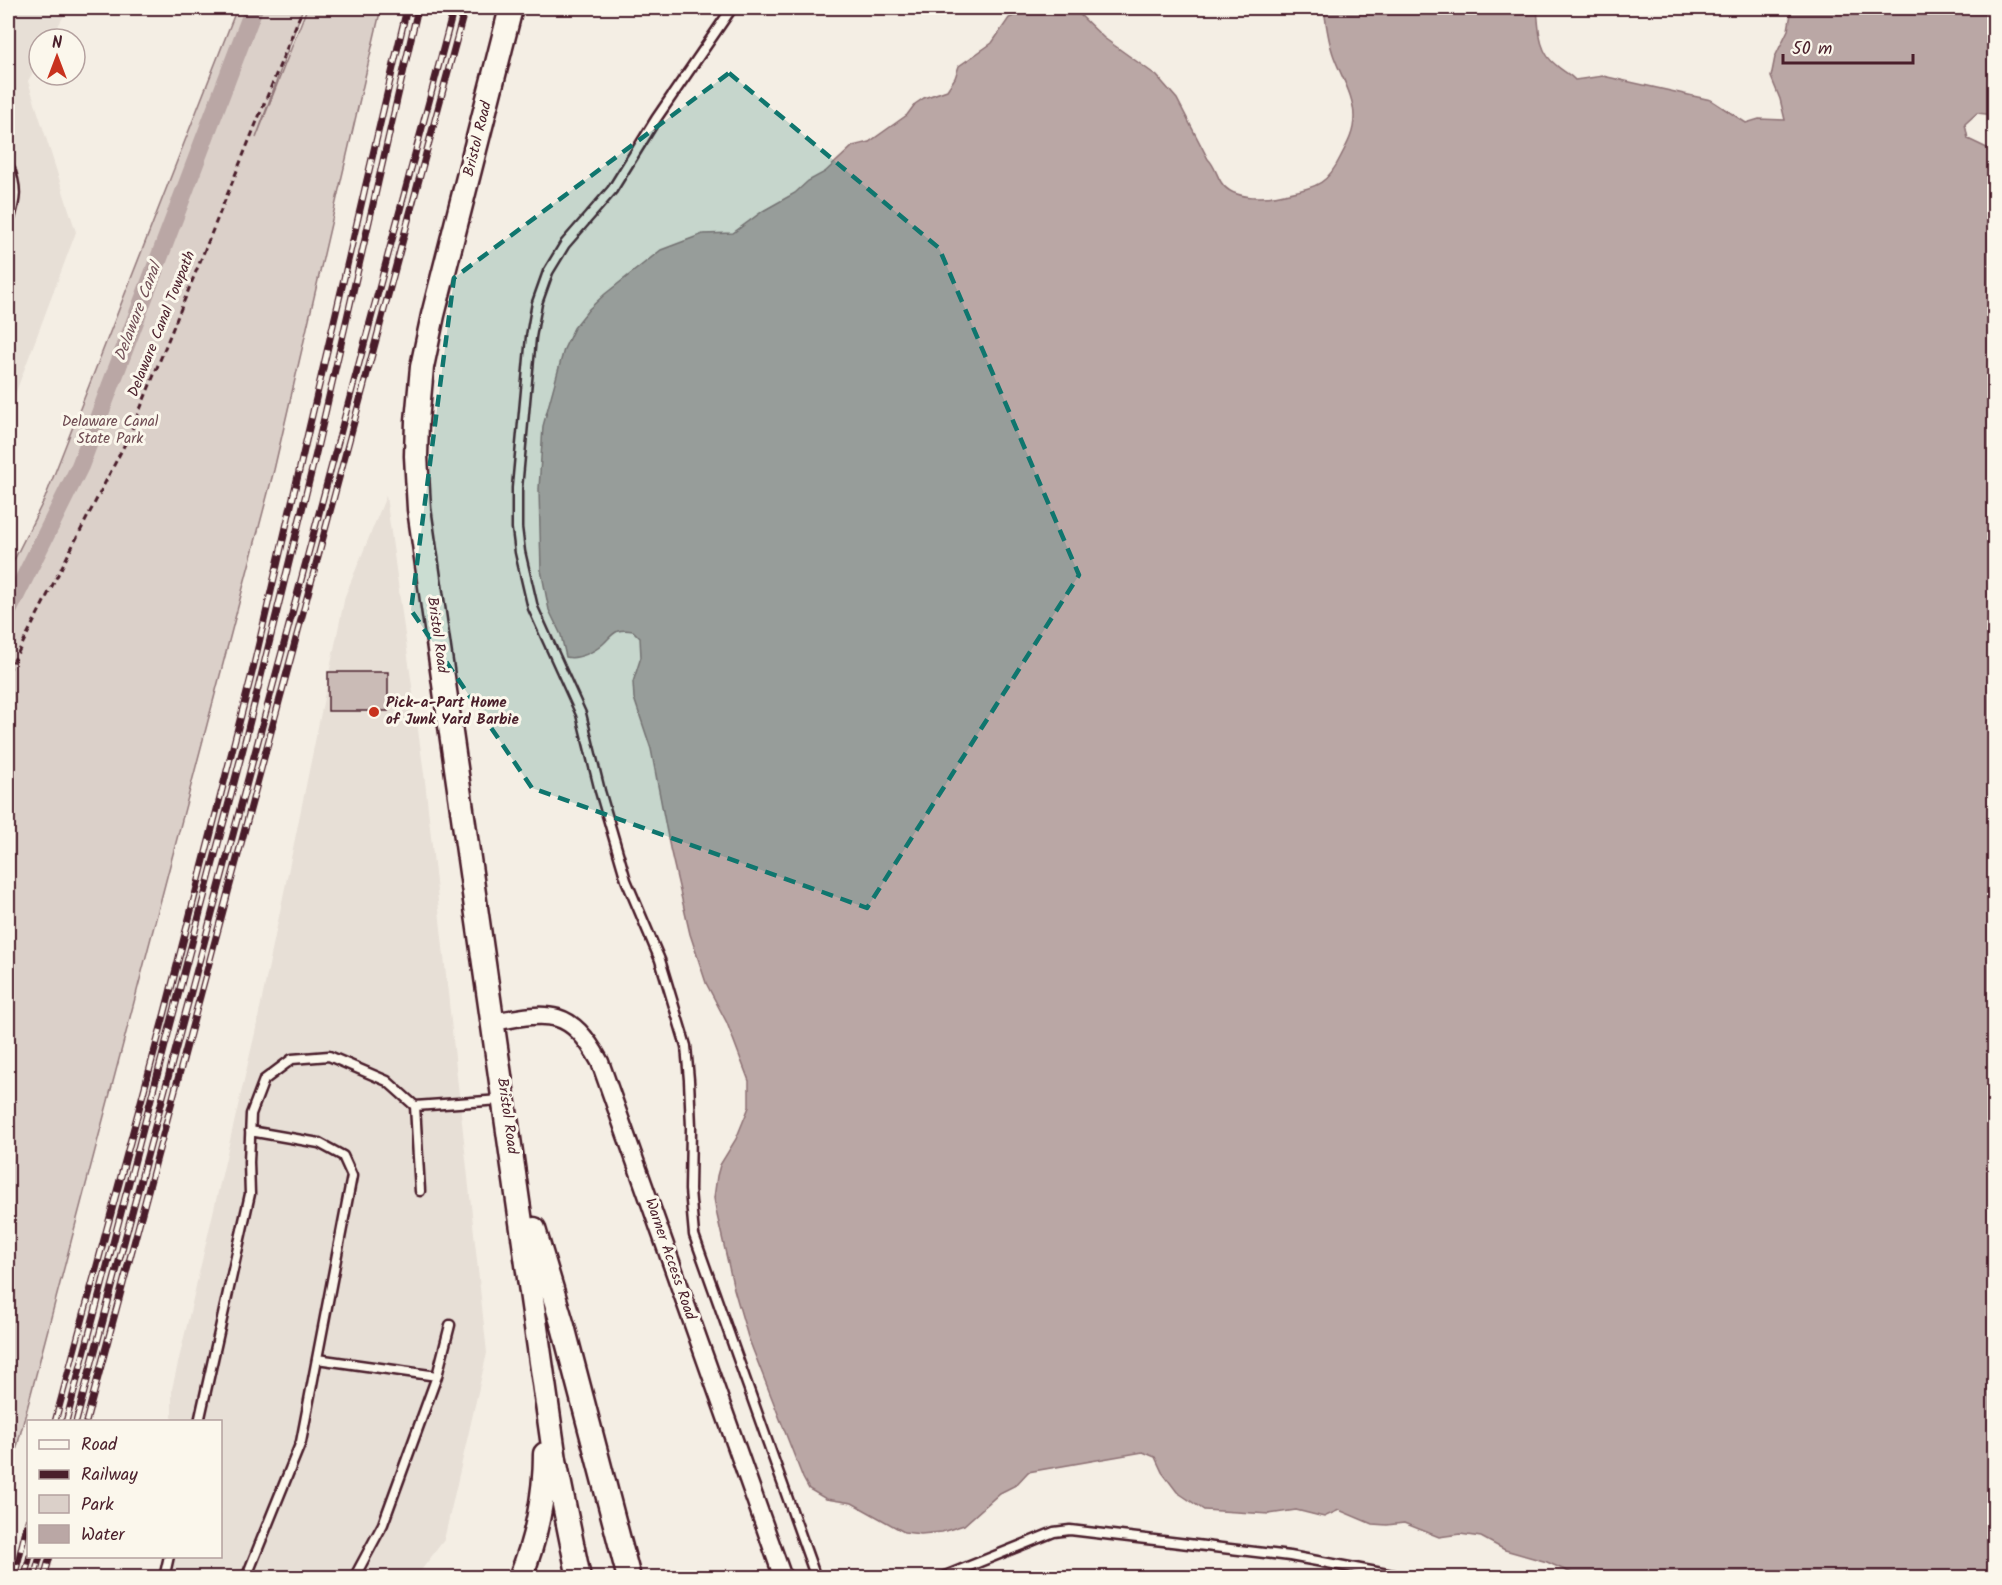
<svg xmlns="http://www.w3.org/2000/svg" width="2002" height="1585" viewBox="0 0 2002 1585" font-family="Kalam,sans-serif">
<style>
.built{fill:#e7dfd6}
.green{fill:#dbd0c9;stroke:#92787a;stroke-width:1.5}
.water{fill:#baa7a5;stroke:#8d7174;stroke-width:1.5}
.lines{fill:none;stroke-linecap:round;stroke-linejoin:round}
.canal{stroke:#baa7a5;stroke-width:18}
.building{fill:#cabbb6;stroke:#4a1f2b;stroke-width:1.5}
.lane-casing{stroke:#4a1f2b;stroke-width:13}
.street-casing{stroke:#4a1f2b;stroke-width:21}
.secondary-casing{stroke:#4a1f2b;stroke-width:27}
.path{stroke:#4a1f2b;stroke-width:3;stroke-dasharray:6 4.5;stroke-linecap:butt}
.lane{stroke:#fbf7ec;stroke-width:8}
.street{stroke:#fbf7ec;stroke-width:16}
.secondary{stroke:#fbf7ec;stroke-width:22}
.rail-casing{stroke:#4a1f2b;stroke-width:7}
.rail{stroke:#fbf7ec;stroke-width:4.5;stroke-dasharray:14;stroke-linecap:butt}
.marked{fill:#0f766e;fill-opacity:0.2;stroke:#0f766e;stroke-width:4.5;stroke-dasharray:12 8;stroke-linejoin:round}
.poi-dot{fill:#c8321e;stroke:#fbf7ec;stroke-width:2}
.labels{text-anchor:middle;dominant-baseline:central;stroke-width:6;stroke-linejoin:round;paint-order:stroke}
.street-label{font-size:15px;fill:#4a1f2b;stroke:#fbf7ec}
.park-label{font-size:15px;fill:#6e4b52;stroke:#fbf7ec}
.poi-label{font-size:15px;font-weight:bold;fill:#4a1f2b;stroke:#fbf7ec;text-anchor:start}
.water-label{font-size:16px;font-style:italic;fill:#714f56;stroke:#fbf7ec}
</style>
<rect width="100%" height="100%" fill="#f4eee4"/>
<filter id="ink" filterUnits="userSpaceOnUse"><feTurbulence type="fractalNoise" baseFrequency=".0167" numOctaves="2"/><feDisplacementMap in="SourceGraphic" scale="12" xChannelSelector="R" yChannelSelector="G"/><feConvolveMatrix kernelMatrix="1 2 1 2 8 2 1 2 1" color-interpolation-filters="sRGB"/></filter>
<g filter="url(#ink)">
<path class="built" d="M8,8h60l-17,31h-12v22l-11,20 48,151 -68,181z
M386,496l39,285 62,572 -43,187 -28,37h-243l-1,-20 48,-1v-134h-48v-33l83,-356 90,-437z"/>
<path class="green" d="M237,8h66l-47,130 51,-130h74l-107,462 -266,1011v-909l37,-74z"/>
<path class="water" d="M1324,8h213c2,20 1,44 19,57 6,6 13,8 19,15l28,-4 108,24 35,23 13,-4 26,1 -5,-21 -9,-22 4,-20 13,-27 4,-22h202v107l-17,-2 -12,11 3,15 21,10 5,-4v1432h-414l-33,-15 -42,-12 -24,-13 -21,-3 -21,3 -35,-14 -17,2 -15,-1 -33,-14 -15,7 -28,-7 -27,4 -65,-4 -27,-18 -15,-20 -7,-15 -12,-5 -115,20 -12,13 -16,8 -36,32 -22,7 -21,2 -17,-2 -52,-29 -26,-4 -17,-10 -6,-11 -55,-141 -14,-48 -17,-74 -3,-17 3,-22 3,-11 16,-26 13,-32v-26l-22,-58 -21,-40 -16,-49 -20,-86 -19,-99 -17,-51 -1,-16 8,-25 -1,-19 -7,-7c-5,-1 -11,-1 -15,0 -7,3 -10,9 -15,13 -9,8 -25,16 -37,13l-5,-22 -12,-25 -8,-40 -2,-81 4,-63 21,-77 10,-21 15,-19 16,-15 56,-44 42,-16 30,-1 30,-22 32,-18 13,-12 17,-9 28,-26 16,-4 38,-27 8,-11 9,-6 23,-8 8,-12 4,-12 33,-23 17,-25 21,-9 16,3 22,-3 8,2 28,27 53,38 20,23 31,60c7,7 8,15 13,23 12,20 49,16 68,11 29,-6 39,-10 52,-37 7,-13 13,-24 13,-39 0,-21 -13,-41 -20,-60 -6,-16 -8,-33 -10,-49z"/>
<g class="lines">
<path class="canal" d="M8,611l72,-145 174,-458"/>
</g>
<path class="building" d="M328,672h60v39h-60z"/>
<g class="lines">
<g class="lane-casing">
<path id="lane" d="M732,8l-76,111 -44,71 -47,54 -17,28 -11,31 -6,34 -14,151v40l3,24 13,56 48,106 19,77 26,89 34,80 26,86 3,34 2,47 -1,63 4,45 122,343
M8,164c10,25 8,35 0,61
M420,1191l-5,-85 86,-6
M317,1359l120,17
M199,1422l51,-228 -1,-32 2,-48 13,-34 28,-21 37,-3 58,25 28,25
M164,1578l5,-22
M246,1578l55,-136 51,-266 -9,-20 -24,-13 -69,-12
M354,1578l29,-54 54,-148 13,-51
M940,1578l114,-46 16,-2 220,26 119,22"/>
</g>
<g class="street-casing">
<path id="street" d="M493,1022c56,-10 77,-15 107,40l183,516"/>
</g>
<g class="secondary-casing">
<path id="secondary" d="M511,8l-78,307 -11,52 -5,54 -1,35 3,53 136,951 24,118
M534,1229l29,97 66,252
M520,1578c16,-38 25,-83 25,-124"/>
</g>
<path class="path" d="M8,672l122,-238 173,-426"/>
<use href="#lane" class="lane"/>
<use href="#street" class="street"/>
<use href="#secondary" class="secondary"/>
<g class="rail-casing">
<path id="rail" d="M55,1422l110,-410 87,-339 155,-665
M66,1422l178,-677 72,-292 102,-445
M76,1422l378,-1414
M86,1422l379,-1414
M14,1578l14,-57
M24,1578l6,-22
M34,1578l6,-22
M44,1578l6,-22"/>
</g>
<use href="#rail" class="rail"/>
</g>
</g>
<path class="marked" d="M729,73l210,175 140,327 -212,333 -335,-120 -121,-178 43,-332z"/>
<circle class="poi-dot" cx="374" cy="712" r="6"/>
<g class="labels">
<g class="street-label">
<text transform="translate(478 139) rotate(-76)">Bristol Road</text>
<text transform="translate(162 324) rotate(-68)">Delaware Canal Towpath</text>
<text transform="translate(437 635) rotate(82)">Bristol Road</text>
<text transform="translate(507 1116) rotate(82)">Bristol Road</text>
<text transform="translate(670 1259) rotate(71)">Warner Access Road</text>
</g>
<g class="park-label">
<text x="110" y="422">Delaware Canal<tspan x="110" dy="17">State Park</tspan></text>
</g>
<g class="poi-label">
<text x="386" y="703">Pick-a-Part Home<tspan x="386" dy="17">of Junk Yard Barbie</tspan></text>
</g>
<g class="water-label">
<text transform="translate(138 312) rotate(-69)">Delaware Canal</text>
</g>
</g>
<rect width="2002" height="1585" fill="none" stroke="#fbf7ec" stroke-width="30"/>
<rect x="15" y="15" width="1972" height="1555" fill="none" stroke="#4a1f2b" stroke-width="2" filter="url(#ink)"/>
<rect x="27" y="1420" width="195" height="138" fill="#fbf7ec" stroke="#b4a19f" stroke-width="1.5"/>
<rect x="39" y="1440" width="30" height="9" fill="#fbf7ec" stroke="#b4a19f" stroke-width="1.5"/>
<text x="81" y="1450" font-size="18" fill="#4a1f2b">Road</text>
<rect x="39" y="1470" width="30" height="9" fill="#4a1f2b" stroke="#b4a19f" stroke-width="1.5"/>
<text x="81" y="1480" font-size="18" fill="#4a1f2b">Railway</text>
<rect x="39" y="1495" width="30" height="18" fill="#dbd0c9" stroke="#b4a19f" stroke-width="1.5"/>
<text x="81" y="1510" font-size="18" fill="#4a1f2b">Park</text>
<rect x="39" y="1525" width="30" height="18" fill="#baa7a5" stroke="#b4a19f" stroke-width="1.5"/>
<text x="81" y="1540" font-size="18" fill="#4a1f2b">Water</text>
<g transform="translate(57 57)"><circle r="28" fill="#fbf7ec" stroke="#b4a19f" stroke-width="1.5"/>
<path d="M0-4.5L10 22L0 15L-10 22Z" fill="#c8321e"/>
<text y="-9" font-size="16" font-weight="bold" text-anchor="middle" fill="#4a1f2b">N</text>
</g>
<path d="M1783 54v9h130v-9" fill="none" stroke="#4a1f2b" stroke-width="3"/>
<text x="1792" y="54" font-size="18" fill="#4a1f2b" stroke="#fbf7ec" stroke-width="4.5" paint-order="stroke">50 m</text>
</svg>
